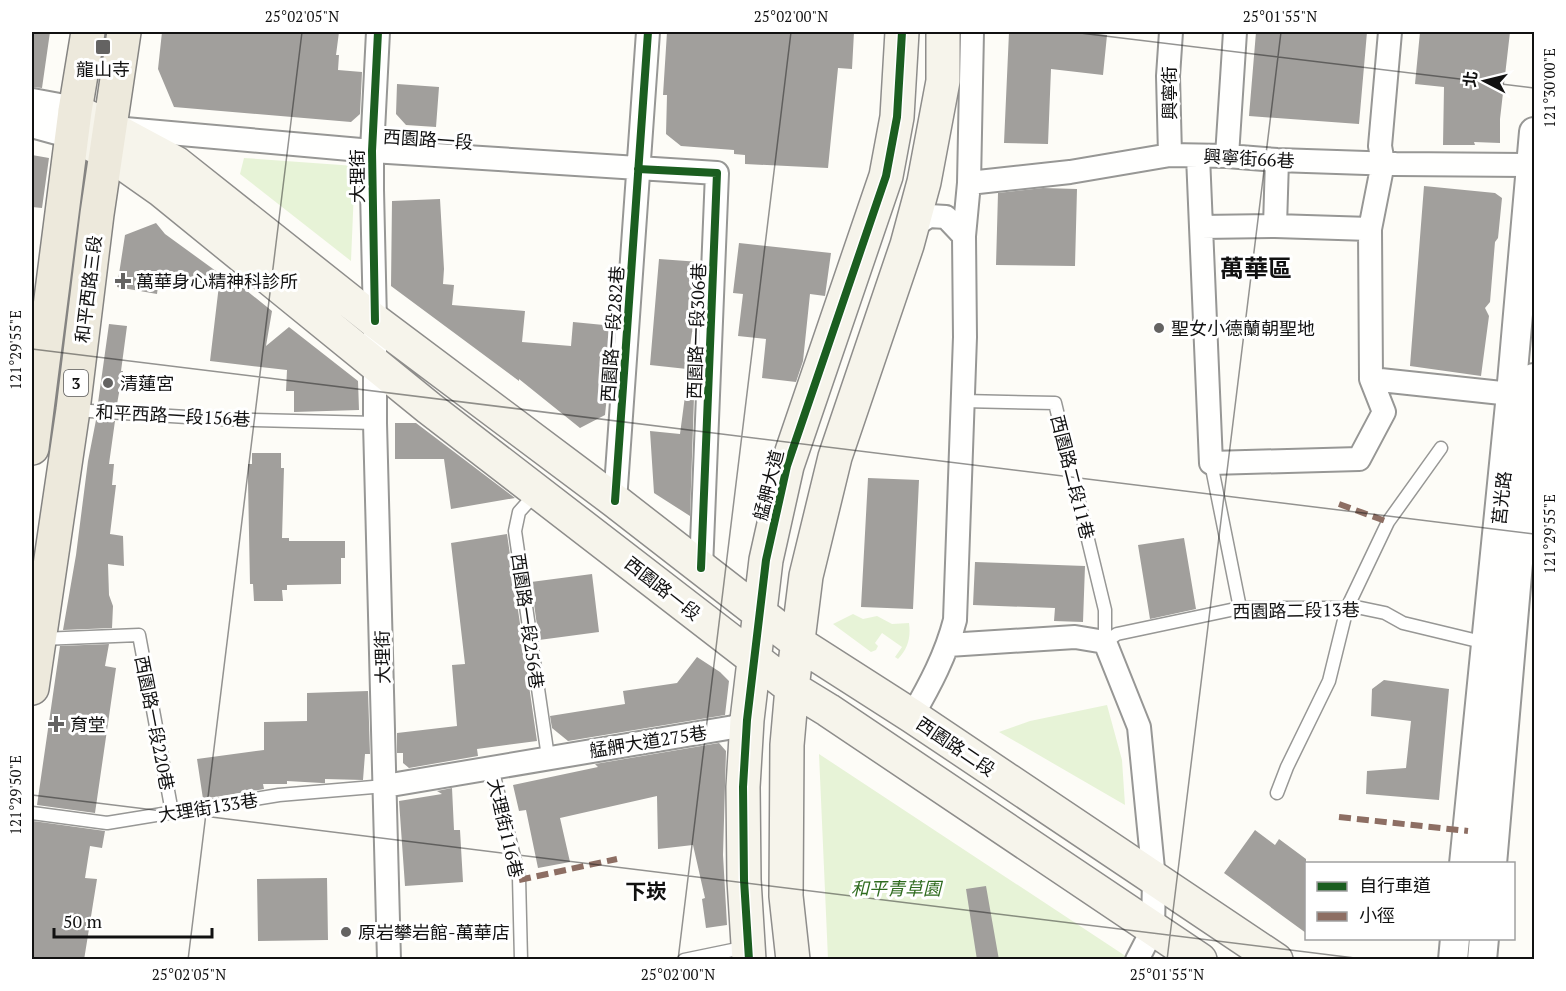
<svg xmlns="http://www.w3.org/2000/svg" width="1566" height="991" viewBox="0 0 1566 991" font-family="'PT Serif','Noto Sans TC',serif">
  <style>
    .green { fill: #e7f3d7 }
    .building { fill: #a19f9c }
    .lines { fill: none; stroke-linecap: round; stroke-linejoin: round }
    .service-casing { stroke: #979795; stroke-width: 15 }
    .minor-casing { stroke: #979795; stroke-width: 26 }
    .tertiary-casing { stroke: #979795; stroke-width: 32 }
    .secondary-casing { stroke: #8e8d8b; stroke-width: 36 }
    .primary-casing { stroke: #858482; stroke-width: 36 }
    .service { stroke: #fffffe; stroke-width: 12 }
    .minor { stroke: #fffffe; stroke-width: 22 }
    .tertiary { stroke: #fffffe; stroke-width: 28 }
    .secondary { stroke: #f6f4eb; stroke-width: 33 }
    .primary { stroke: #ede9dc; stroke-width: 33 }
    .quiet { stroke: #8d6e63; stroke-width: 6; stroke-dasharray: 12 6; stroke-linecap: butt }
    .cycleway-casing { stroke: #fff; stroke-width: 11 }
    .cycleway { stroke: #1b5e20; stroke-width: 8 }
    .ticks { fill: none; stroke: #111; stroke-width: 1.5; stroke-opacity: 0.45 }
    .poi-dot { fill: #646362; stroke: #fff; stroke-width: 2 }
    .labels { text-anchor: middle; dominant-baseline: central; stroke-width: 6; stroke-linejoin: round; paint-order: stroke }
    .shield { fill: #fff; stroke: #585858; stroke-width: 1.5 }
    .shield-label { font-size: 16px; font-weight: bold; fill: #111 }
    .poi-label { font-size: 18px; fill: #111; stroke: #fff; text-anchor: start }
    .street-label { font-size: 18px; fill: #111; stroke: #fff }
    .park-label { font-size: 18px; font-style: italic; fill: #2f6b1f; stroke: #fff }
    .quarter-label { font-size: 21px; font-weight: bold; fill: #111; stroke: #fff }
    .district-label { font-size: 24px; font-weight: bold; fill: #111; stroke: #fff }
    .neatline { fill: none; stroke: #111; stroke-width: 2 }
    .ticks-label { font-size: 15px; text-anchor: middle; fill: #111 }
  </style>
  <rect width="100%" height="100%" fill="#fdfcf7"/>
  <!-- green -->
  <path class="green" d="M244,158L355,166L351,261L240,174Z
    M853,614L863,619L877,616L892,624L909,623C911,637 908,649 898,659L895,657L902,647L882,633L875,643L878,646L876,650L871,652L833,624Z
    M1107,705L1122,760L1125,805L999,732L1030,721Z
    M819,754L1127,957L1112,960L828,959Z"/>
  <!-- building -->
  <path class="building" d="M32,32H50L42,88L32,87Z
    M162,32H339L336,55H339L338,70L362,72L360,114L351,122L174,107L158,69Z
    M667,32H854L852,69L838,68L828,168L745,164V155L734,154V150L681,146L666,134L667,95H663Z
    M1009,32H1081L1107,35L1103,75L1051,69L1048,144L1004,143Z
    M1256,32H1367L1359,124L1249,116Z
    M1420,32H1510L1500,119V143L1474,142L1475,145H1443L1444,87L1415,84Z
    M397,84L439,87L436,127L406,125L396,114Z
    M32,155L49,158L42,208L32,207Z
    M1424,186L1495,193L1502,198L1498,238L1495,242L1490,302L1485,308L1489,316L1481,376L1410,366Z
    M1043,188L1077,189L1075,266L996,265L998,193Z
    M440,199L444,269L443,284L454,285L452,305L525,311L522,342L571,346L573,322L614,326L605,415L580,428L519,379V381L391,286L392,201Z
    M156,223L165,234L220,274L221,270L272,311L266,346L289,327L358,381L359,410L294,412V391H286L287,370L210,361L219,285L165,278L164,287L158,286L157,294L117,287L125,235Z
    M739,243L831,253L825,296L810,294L803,361L796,382L762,378L766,339L738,336L743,294L733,293Z
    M659,259L700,262L696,332H692L687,369L650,365Z
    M109,324L127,326L121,371H123L117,404L98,403Z
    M685,396L694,397L690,516L654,493L650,431L680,434Z
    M96,420L115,421L109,464H114L112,485H116L110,534L123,536L124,566L108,564L109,595L113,606L112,628L63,630L76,555L88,461Z
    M395,423H416L515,498L451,509L444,459H395Z
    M252,453H281V468H284L282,538H289V541H345V558H341V584L287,585V590H282L283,601H254L253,584H250L248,481V464H252Z
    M868,478L919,480L913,609L861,607Z
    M507,534L537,741L477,749L478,756L409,768L403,763V753H397V733L457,726L452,665L465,664L451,543Z
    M1184,538L1196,609L1150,619L1138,545Z
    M975,562L1085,566L1083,622L1054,621L1055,608L973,605Z
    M592,574L599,632L539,640L531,582Z
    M109,644L105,666L116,668L95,813L37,805L60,646Z
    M697,657L720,672L729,681L725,715L568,741L552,728L550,716L625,704L623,691L677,683Z
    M1384,680L1449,689L1439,800L1366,794L1367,771L1406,768L1411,721L1371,716L1372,689Z
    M368,691L370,754H365L363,780L325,779V783H322L287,781V784H263L264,789L203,799L197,759L264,750V722L307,721V693Z
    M719,743L726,751L723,855L727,925L706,928L702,899L705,898L693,845L658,849L657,796L560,818L570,862L538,868L526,810L519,811L513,785L598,767L595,764Z
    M452,788L454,830H460L463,882L405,886L399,801L442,794L437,791Z
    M33,821L105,831L102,848L90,846L85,878L97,879L84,960H32Z
    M1255,830L1275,845L1279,839L1306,859V933L1224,873Z
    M327,878L328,940L258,941L257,879Z
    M986,886L999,960H977L966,889Z"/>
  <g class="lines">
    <defs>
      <path id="service" d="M963,401L1055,403L1105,610V642
        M74,410L219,419L375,423
        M1211,463L1240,608
        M537,492L519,512L515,531L548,757
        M41,639L139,635L172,812
        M1105,642L1117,634L1240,608H1361L1385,613L1403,623L1486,643
        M492,768L519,877L521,960
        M1277,793L1287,767L1329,681L1347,608L1388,522L1441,448
        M32,813L107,823L279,795L385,786
        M684,960L747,947"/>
      <path id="minor" d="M378,32L372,151V190L375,321V423L389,960
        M1390,32L1380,146L1383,163L1370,229L1371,379L1511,394
        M125,129L372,151L717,173L701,568
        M1170,155L1168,76L1171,32
        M1198,156L1211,463L1359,459L1384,412L1371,379
        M1227,156L1235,32
        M969,183L1070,172L1170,155L1227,156L1277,160L1396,164L1532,165
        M1275,226L1277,160
        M912,227L929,216L946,217L964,236
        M1201,227L1275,226L1370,229
        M615,501L648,32
        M948,645L1075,637L1105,642L1139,727L1154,879L1153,929L1137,960
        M912,716C930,685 946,655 955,620L965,337L964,236L969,183L972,32
        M385,786L734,727L747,720"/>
      <path id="tertiary" d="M32,103L75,111
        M32,123L72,134
        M1464,864L1511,394L1534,132
        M1492,864L1534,378
        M1453,960L1455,938
        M1482,960L1484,938"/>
      <path id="secondary" d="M75,111L109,127L176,163L375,321L615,501L798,643L912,716L1276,960
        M83,140L107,152L161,190L429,408L792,688L828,710L1200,960
        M749,960L744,880L743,787L747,720L766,560L787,466L886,176L897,117L902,32
        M793,960L786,896L787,745L792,688L806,576L835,457L907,245L924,182L943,81V32"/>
      <path id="primary" d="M32,448L75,111L88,32
        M32,688L73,410L97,214L124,32"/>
    </defs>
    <!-- service casing -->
    <use href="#service" class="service-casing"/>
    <!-- minor casing -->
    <use href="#minor" class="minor-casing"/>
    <!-- tertiary casing -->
    <use href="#tertiary" class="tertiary-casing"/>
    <!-- secondary casing -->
    <use href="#secondary" class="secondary-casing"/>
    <!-- primary casing -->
    <use href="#primary" class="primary-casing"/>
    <!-- service -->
    <use href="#service" class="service"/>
    <!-- minor -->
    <use href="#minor" class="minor"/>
    <!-- tertiary -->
    <use href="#tertiary" class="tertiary"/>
    <!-- secondary -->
    <use href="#secondary" class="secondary"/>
    <!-- primary -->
    <use href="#primary" class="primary"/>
    <!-- quiet -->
    <path class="quiet" d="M1339,504L1388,522
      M1339,817L1468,831
      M519,880L617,859"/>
    <defs>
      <path id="cycleway" d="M638,169L717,173L701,568
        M375,321L372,151L378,32
        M615,501L648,32
        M749,960L744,880L743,787L747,720L766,560L787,466L886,176L897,117L902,32"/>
    </defs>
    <!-- cycleway casing -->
    <use href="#cycleway" class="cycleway-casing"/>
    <!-- cycleway -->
    <use href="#cycleway" class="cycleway"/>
  </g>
  <!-- ticks -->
  <path class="ticks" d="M1072,32L1534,88M32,349L1534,534M32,795L1371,960M188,960L302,32M678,960L791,32M1167,960L1281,32"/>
  <!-- markers -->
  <g class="poi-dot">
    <rect x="95" y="39" width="16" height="16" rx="3"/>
    <path d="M120 272h6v6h6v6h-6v6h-6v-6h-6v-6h6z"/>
    <circle cx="1159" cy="328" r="6"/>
    <circle cx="108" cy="383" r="6"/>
    <path d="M53 715h6v6h6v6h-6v6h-6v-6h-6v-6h6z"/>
    <circle cx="346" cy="932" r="6"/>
  </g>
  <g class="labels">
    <!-- shield labels -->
    <rect class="shield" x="64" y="370" width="24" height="26" rx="4.5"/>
    <g class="shield-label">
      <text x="76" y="383">3</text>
    </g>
    <!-- poi labels -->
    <g class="poi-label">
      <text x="103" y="69" text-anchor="middle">龍山寺</text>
      <text x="136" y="281">萬華身心精神科診所</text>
      <text x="1171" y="328">聖女小德蘭朝聖地</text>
      <text x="120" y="383">清蓮宮</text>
      <text x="70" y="724">育堂</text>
      <text x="358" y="932">原岩攀岩館-萬華店</text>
    </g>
    <!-- street labels -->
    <g class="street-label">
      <text transform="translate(1169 93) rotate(-90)">興寧街</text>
      <text transform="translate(428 139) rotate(4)">西園路一段</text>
      <text transform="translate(1249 158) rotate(3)">興寧街66巷</text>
      <text transform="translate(357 176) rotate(-90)">大理街</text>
      <text transform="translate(88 289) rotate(-83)">和平西路三段</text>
      <text transform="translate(696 331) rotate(-88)">西園路一段306巷</text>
      <text transform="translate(612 334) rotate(-86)">西園路一段282巷</text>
      <text transform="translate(173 415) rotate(3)">和平西路一段156巷</text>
      <text transform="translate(1073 477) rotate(76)">西園路二段11巷</text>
      <text transform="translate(768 485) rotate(-76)">艋舺大道</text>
      <text transform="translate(1501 498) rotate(-84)">莒光路</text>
      <text transform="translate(663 588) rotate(38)">西園路一段</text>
      <text transform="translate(1296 610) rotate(-1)">西園路二段13巷</text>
      <text transform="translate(528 621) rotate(82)">西園路一段256巷</text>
      <text transform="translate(382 657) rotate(-91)">大理街</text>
      <text transform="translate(155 723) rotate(79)">西園路一段220巷</text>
      <text transform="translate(648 741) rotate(-9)">艋舺大道275巷</text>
      <text transform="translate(956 746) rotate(34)">西園路二段</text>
      <text transform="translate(208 807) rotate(-9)">大理街133巷</text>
      <text transform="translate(506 828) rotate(77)">大理街116巷</text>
    </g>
    <!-- park labels -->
    <g class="park-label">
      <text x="896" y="888">和平青草園</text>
    </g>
    <!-- quarter labels -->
    <g class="quarter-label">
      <text x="646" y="891">下崁</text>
    </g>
    <!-- district labels -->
    <g class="district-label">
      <text x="1256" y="268">萬華區</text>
    </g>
  </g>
  <!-- border -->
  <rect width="1566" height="991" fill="none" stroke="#ffffff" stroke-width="66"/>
  <!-- legend -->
  <rect x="1305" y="862" width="210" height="78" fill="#ffffff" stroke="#a0a0a0" stroke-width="1.5"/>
  <rect x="1317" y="882" width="30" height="9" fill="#1b5e20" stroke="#a0a0a0" stroke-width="1.5"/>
  <text x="1359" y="892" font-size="18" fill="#111111">自行車道</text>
  <rect x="1317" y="912" width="30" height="9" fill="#8d6e63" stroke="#a0a0a0" stroke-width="1.5"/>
  <text x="1359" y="922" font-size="18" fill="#111111">小徑</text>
  <!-- north arrow -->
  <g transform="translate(1485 81) rotate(277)" stroke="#ffffff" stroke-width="4.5" paint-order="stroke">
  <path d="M0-4.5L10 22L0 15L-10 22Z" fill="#111111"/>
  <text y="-9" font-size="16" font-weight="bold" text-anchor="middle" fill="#111111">北</text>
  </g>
  <!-- scale -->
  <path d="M54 928v9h158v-9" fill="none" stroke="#111111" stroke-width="3"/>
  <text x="63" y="928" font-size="18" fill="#111111" stroke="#ffffff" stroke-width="4.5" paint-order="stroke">50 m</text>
  <rect x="33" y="33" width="1500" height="925" class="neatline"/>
  <g class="ticks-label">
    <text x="302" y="22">25°02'05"N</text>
    <text x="791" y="22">25°02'00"N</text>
    <text x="1280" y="22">25°01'55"N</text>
    <text transform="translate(1550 88) rotate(-90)" y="5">121°30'00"E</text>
    <text transform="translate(16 350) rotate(-90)" y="5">121°29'55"E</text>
    <text transform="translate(1550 534) rotate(-90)" y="5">121°29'55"E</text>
    <text transform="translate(16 795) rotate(-90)" y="5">121°29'50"E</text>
    <text x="189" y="980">25°02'05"N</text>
    <text x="678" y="980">25°02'00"N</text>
    <text x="1167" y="980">25°01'55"N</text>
  </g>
</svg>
